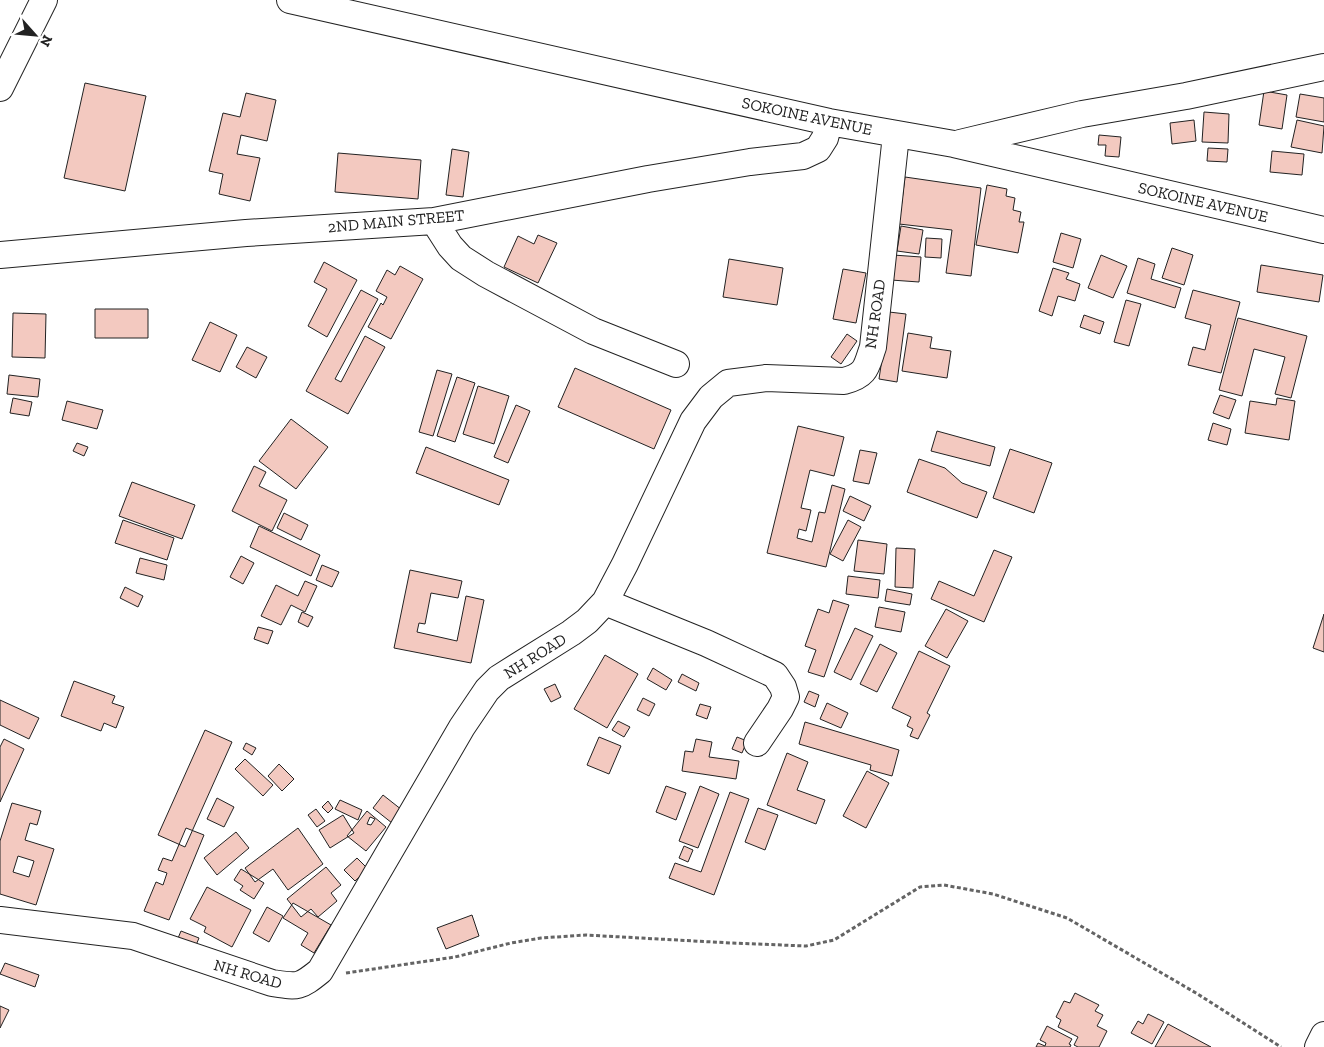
<svg xmlns="http://www.w3.org/2000/svg" width="1324" height="1047" viewBox="0 0 1324 1047" font-family="'Zilla Slab',serif">
  <style>
    .building { fill: #f3c9c0; stroke: #222; fill-rule: evenodd }
    .lines { fill: none; stroke-linecap: round; stroke-linejoin: round }
    .minor-casing { stroke: #222; stroke-width: 28 }
    .path { stroke: #646464; stroke-width: 3; stroke-dasharray: 4 2.5; stroke-linecap: butt }
    .minor { stroke: #fff; stroke-width: 26 }
    .labels { text-anchor: middle; dominant-baseline: central; stroke-width: 4; stroke-linejoin: round; paint-order: stroke }
    .street-label { font-size: 16px; fill: #222; stroke: #fff }
  </style>
  <rect width="100%" height="100%" fill="#fff"/>
  <!-- building -->
  <path class="building" d="M85,83L146,96L125,191L64,178Z
    M1264,91L1287,95L1282,129L1259,125Z
    M246,93L276,100L267,141L241,135L237,154L260,158L250,201L219,194L223,174L209,171L223,113L240,117Z
    M1300,94L1324,98V122L1296,117Z
    M1204,112L1229,114L1228,143L1202,142Z
    M1194,120L1196,141L1172,144L1170,123Z
    M1297,120L1324,126L1322,153L1291,147Z
    M1099,135L1121,137L1119,157L1105,156L1106,145H1098Z
    M1208,148L1228,149L1227,162L1207,161Z
    M452,149L469,152L463,197L446,195Z
    M1272,151L1304,154L1302,175L1270,172Z
    M338,153L421,160L418,199L335,192Z
    M905,177L981,188L971,276L946,273L952,230L899,224Z
    M987,185L1007,189L1006,196L1015,198L1013,210L1021,212L1019,222H1024L1018,253L976,245Z
    M901,226L923,230L919,254L897,251Z
    M1061,233L1081,239L1073,268L1053,262Z
    M538,235L557,243L538,283L504,267L518,236L534,244Z
    M926,238L942,239L941,258L925,257Z
    M1172,248L1193,255L1184,285L1162,278Z
    M893,255L921,257L919,282L891,280Z
    M1101,255L1127,266L1113,298L1088,288Z
    M1138,258L1155,264L1151,279L1181,288L1175,308L1127,293Z
    M729,259L783,268L777,305L723,297Z
    M324,262L357,280L327,337L308,326L327,289L314,282Z
    M1261,265L1323,275L1319,302L1257,292Z
    M400,266L423,279L391,339L368,327L381,303L383,305L387,297L376,291L387,270L395,275Z
    M1053,268L1069,273L1066,279L1080,284L1075,301L1058,296L1052,316L1039,311Z
    M843,269L866,273L856,323L833,319Z
    M361,290L378,299L335,379L341,382L365,336L385,347L348,414L306,391Z
    M1193,290L1240,302L1221,373L1188,365L1193,347L1205,350L1211,325L1185,318Z
    M1126,300L1141,304L1129,346L1114,342Z
    M95,309H148V338H95Z
    M889,312L906,314L897,382L879,379Z
    M13,313L46,314L45,358L12,357Z
    M1084,315L1104,322L1100,334L1080,327Z
    M1238,318L1307,336L1291,398L1275,394L1285,357L1254,349L1242,396L1219,390Z
    M210,322L237,335L220,372L192,360Z
    M908,333L932,337L930,348L951,351L947,378L902,371Z
    M847,334L857,341L841,364L831,357Z
    M247,347L267,357L256,378L236,367Z
    M575,368L671,410L654,449L558,407Z
    M437,370L452,374L433,436L419,432Z
    M9,375L40,379L38,397L7,394Z
    M457,377L475,383L455,442L437,436Z
    M478,386L509,396L494,444L463,434Z
    M1220,395L1236,400L1229,419L1213,413Z
    M13,398L32,402L29,416L10,413Z
    M1277,398L1295,401L1289,440L1245,433L1250,401L1276,405Z
    M67,401L103,410L97,429L62,420Z
    M516,405L530,411L508,463L494,457Z
    M291,419L328,447L296,489L259,461Z
    M1213,423L1231,429L1227,445L1208,440Z
    M798,426L844,437L834,476L810,470L801,508L811,510L806,531L799,529L797,538L812,542L819,512L825,513L832,485L845,489L826,567L767,553Z
    M937,431L995,447L990,466L931,451Z
    M77,443L88,447L84,456L73,451Z
    M426,447L509,480L499,505L416,473Z
    M1010,449L1052,463L1034,513L993,498Z
    M860,450L877,453L869,484L853,481Z
    M919,459L945,468L962,483L987,492L977,518L907,492Z
    M254,466L266,472L259,486L287,500L272,531L232,511Z
    M132,482L195,505L182,539L119,516Z
    M850,496L871,506L864,521L843,511Z
    M284,513L308,525L301,540L277,528Z
    M123,520L174,538L167,560L115,543Z
    M848,520L861,527L843,561L830,554Z
    M259,526L320,555L311,576L250,547Z
    M858,540L887,544L884,574L854,571Z
    M896,548L915,549L913,588L895,587Z
    M994,550L1012,557L984,622L931,599L939,581L974,596Z
    M241,556L254,563L243,584L230,577Z
    M140,558L167,565L164,580L136,573Z
    M322,565L339,572L332,587L316,580Z
    M410,570L462,581L458,598L431,593L425,624L419,623L417,632L457,641L466,596L484,600L471,663L394,648Z
    M848,576L880,580L878,598L846,594Z
    M305,581L317,586L305,612L291,605L281,625L261,616L276,585L298,596Z
    M125,587L143,596L138,607L120,598Z
    M887,589L912,594L910,605L885,601Z
    M833,600L849,605L824,677L808,672L816,650L805,646L818,609L829,613Z
    M879,607L905,612L901,632L875,627Z
    M946,609L968,621L947,658L925,646Z
    M302,612L313,617L308,627L298,622Z
    M1324,614V652L1313,648Z
    M258,627L273,631L268,644L254,639Z
    M855,628L873,636L851,680L834,672Z
    M880,644L897,653L877,692L860,684Z
    M919,651L950,666L927,713L930,715L918,739L910,736L913,729L907,726L911,717L892,708Z
    M605,655L638,674L607,728L574,709Z
    M653,668L672,680L666,690L647,679Z
    M682,674L699,683L696,691L678,682Z
    M74,681L115,696L112,703L124,707L116,728L104,723L101,731L61,716Z
    M555,684L561,697L551,702L544,689Z
    M809,691L819,695L815,707L804,702Z
    M643,698L655,704L649,716L637,710Z
    M0,700L39,718L29,739L0,725Z
    M827,703L848,713L841,728L820,719Z
    M700,704L711,707L707,719L696,715Z
    M618,721L630,727L624,737L612,730Z
    M805,722L899,750L892,776L870,770L871,765L799,744Z
    M205,730L232,742L185,847L158,835Z
    M599,737L621,746L609,774L587,765Z
    M737,737L747,741L742,753L732,749Z
    M4,739L24,749L0,802V747Z
    M696,739L712,742L709,757L739,761L736,779L682,771L685,751L693,752Z
    M246,743L256,748L252,755L243,749Z
    M787,753L808,762L797,790L825,800L816,824L767,805Z
    M245,759L273,785L263,796L235,769Z
    M279,764L294,779L282,791L268,776Z
    M867,771L889,783L866,828L843,816Z
    M666,786L686,793L676,820L656,812Z
    M700,786L719,794L698,848L679,841Z
    M730,792L749,799L714,895L669,878L675,863L701,872Z
    M383,795L402,810L392,823L373,808Z
    M217,798L234,807L224,827L207,819Z
    M340,800L362,810L358,820L335,809Z
    M328,801L333,808L328,813L322,807Z
    M12,803L41,811L37,825L30,823L25,840L54,849L36,905L0,894V841ZM18,856L34,861L29,877L13,872Z
    M758,808L778,815L765,850L745,842Z
    M316,809L325,821L317,827L308,815Z
    M367,811L386,827L366,851L347,836Z
    M343,815L354,833L330,848L319,830Z
    M370,817L375,819L371,825L367,824Z
    M186,828L204,835L169,920L144,911L156,882L163,885L167,873L158,870L163,858L172,861Z
    M298,828L323,864L288,890L273,869L255,882L245,868Z
    M236,832L249,848L217,875L204,858Z
    M684,846L693,850L688,862L679,858Z
    M357,858L368,869L355,881L344,870Z
    M326,867L341,885L331,893L337,901L318,917L311,909L301,917L287,899Z
    M241,869L264,883L254,899L240,890L243,886L234,880Z
    M207,887L251,910L232,947L204,932L206,927L190,919Z
    M293,903L331,925L314,953L301,945L308,933L283,918Z
    M267,907L283,916L269,942L253,933Z
    M472,915L479,936L446,949L437,928Z
    M181,931L199,938L194,950L176,943Z
    M5,963L39,975L35,987L0,974Z
    M1075,993L1099,1005L1095,1011L1103,1015L1097,1026L1107,1031L1099,1047H1078L1074,1045L1078,1037L1058,1027L1061,1020L1056,1017L1064,1001L1070,1003Z
    M0,1006L9,1010L0,1028Z
    M1148,1014L1164,1022L1152,1044L1131,1033L1138,1021L1143,1024Z
    M1168,1024L1211,1047H1155Z
    M1047,1026L1072,1039L1069,1044L1071,1045L1070,1047H1036L1038,1043L1045,1046L1046,1043L1040,1040Z"/>
  <g class="lines">
    <defs>
      <path id="minor" d="M290,0L829,122L954,144L1324,230
        M0,88L44,0
        M960,143L1082,114L1186,96L1324,67
        M434,221L450,246L461,258L486,274L593,331L676,364
        M0,255L246,233L434,221L648,179L750,162L803,156L818,149L825,138L829,122
        M605,602L706,643L775,675L783,687L786,697L780,709L757,743
        M0,920L133,936L272,983C298,987 299,988 320,971L462,727L487,690L499,678L571,633L587,621L605,602L625,564L693,421L711,397L728,383L766,378L844,381C867,375 866,367 873,347L896,135
        M1318,1047L1324,1035"/>
    </defs>
    <!-- minor casing -->
    <use href="#minor" class="minor-casing"/>
    <!-- path -->
    <path class="path" d="M346,973L455,957L511,943L541,938L586,935L731,943L806,946L834,940L920,887L944,885L993,894L1067,918L1196,993L1281,1047"/>
    <!-- minor -->
    <use href="#minor" class="minor"/>
  </g>
  <g class="labels">
    <!-- street labels -->
    <g class="street-label">
      <text transform="translate(807 116) rotate(12)">SOKOINE AVENUE</text>
      <text transform="translate(1203 202) rotate(13)">SOKOINE AVENUE</text>
      <text transform="translate(396 221) rotate(-5)">2ND MAIN STREET</text>
      <text transform="translate(875 314) rotate(-82)">NH ROAD</text>
      <text transform="translate(535 656) rotate(-32)">NH ROAD</text>
      <text transform="translate(248 974) rotate(16)">NH ROAD</text>
    </g>
  </g>
  <!-- north arrow -->
  <g transform="translate(35 35) rotate(117)" stroke="#ffffff" stroke-width="4" paint-order="stroke">
  <path d="M0-4L9 19L0 12L-9 19Z" fill="#222222"/>
  <text y="-8" font-size="14" font-weight="bold" text-anchor="middle" fill="#222222">N</text>
  </g>
</svg>
